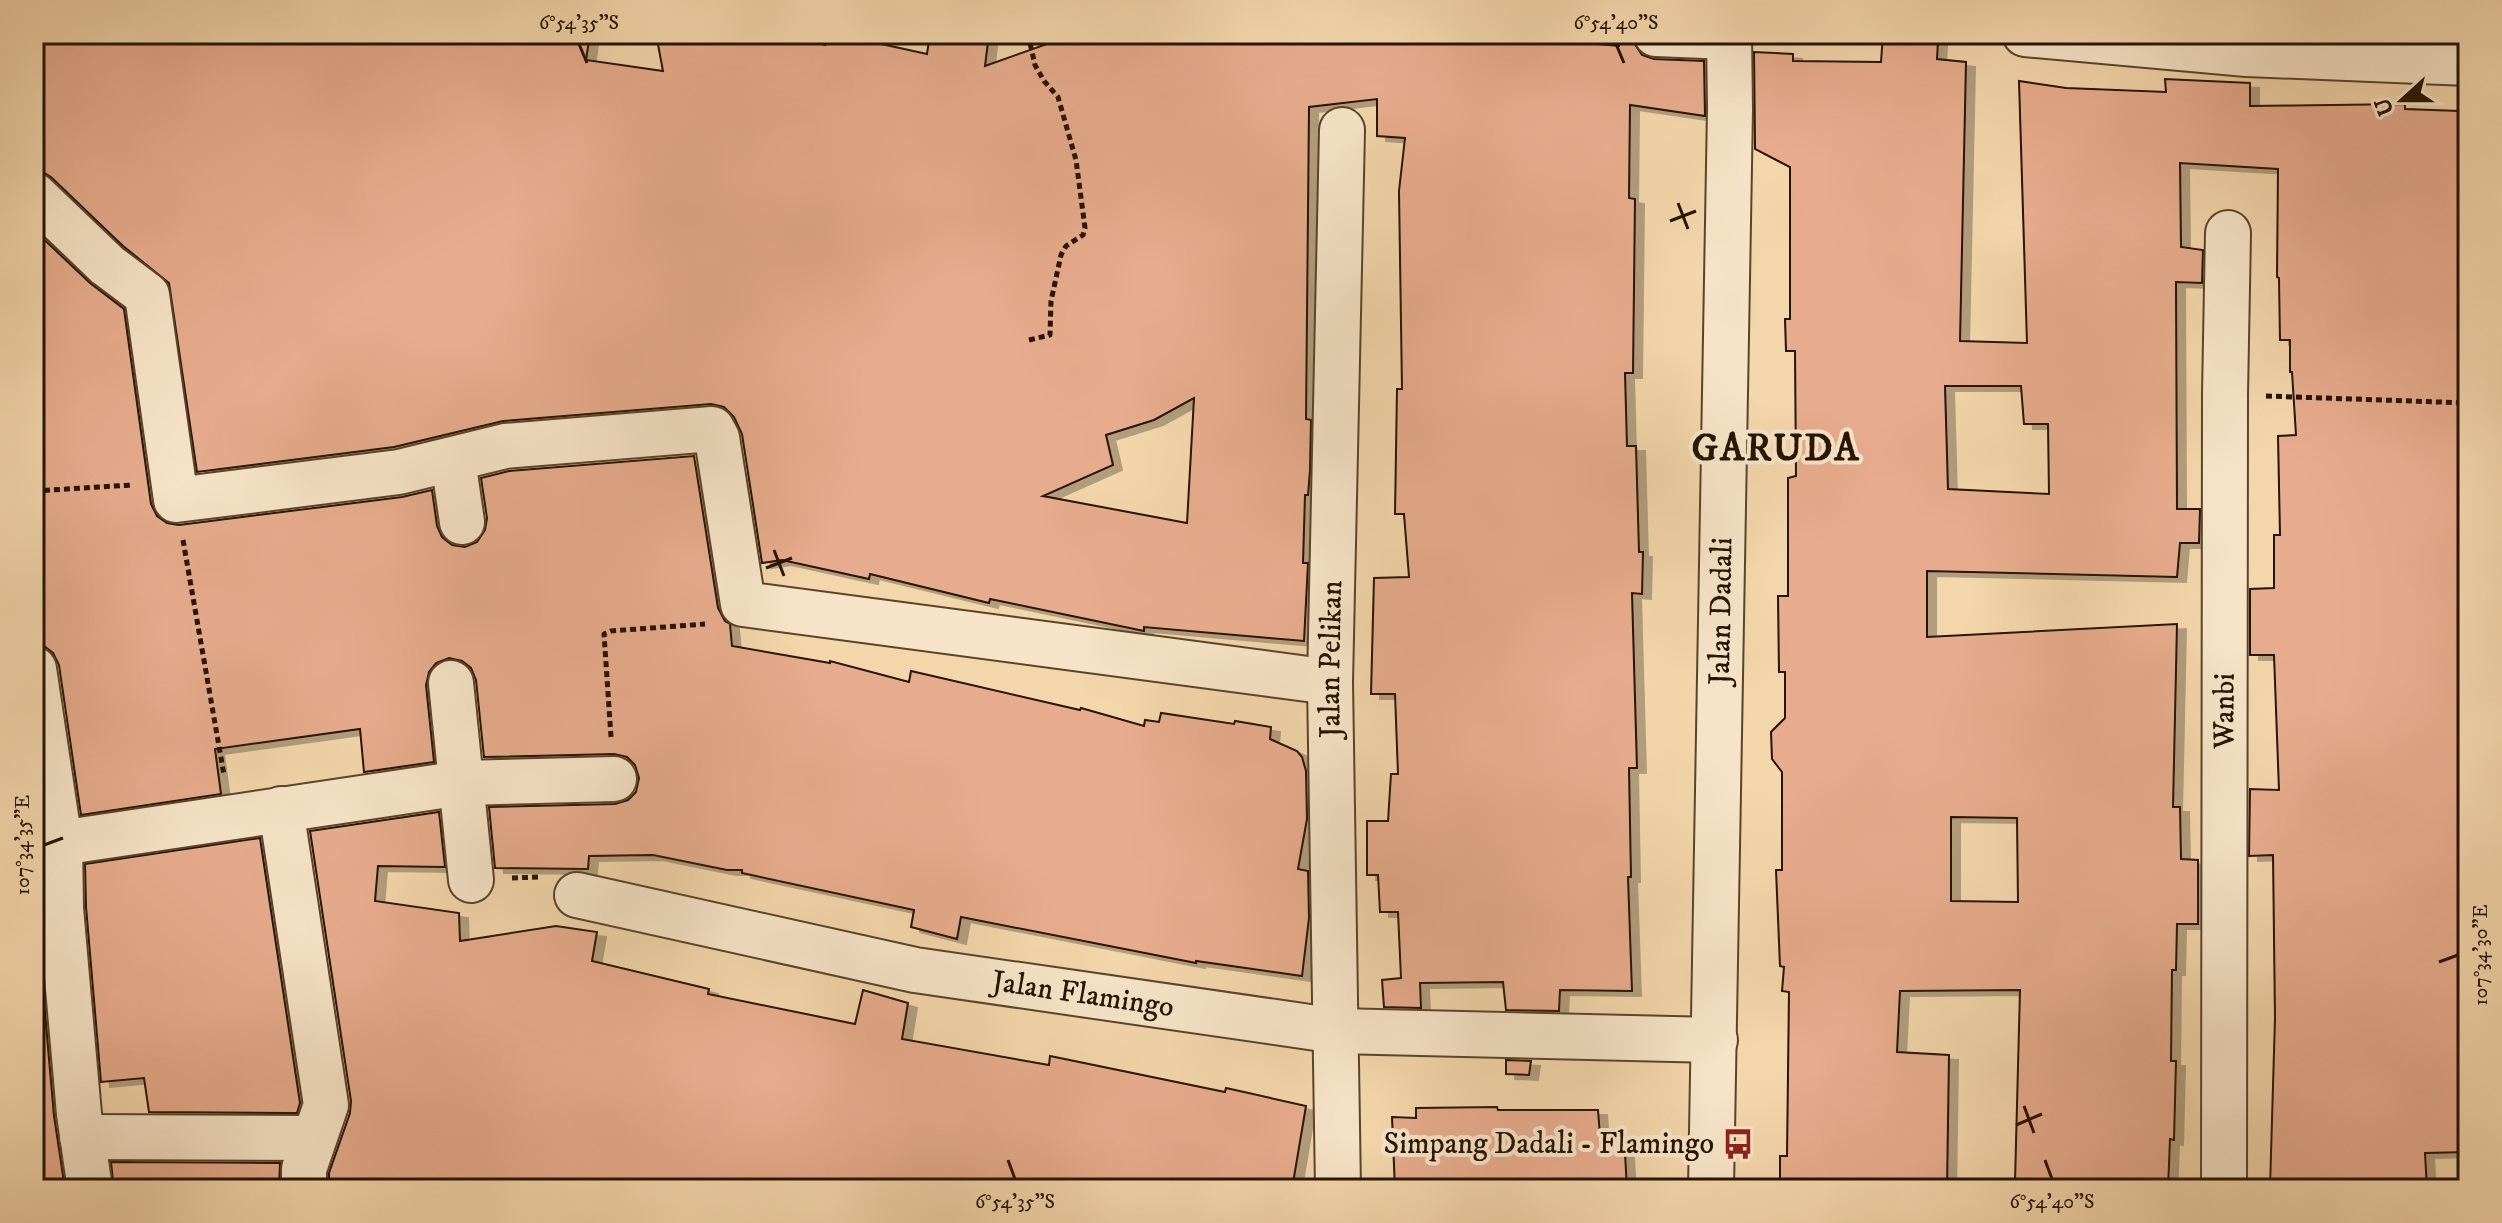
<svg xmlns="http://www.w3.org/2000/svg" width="2502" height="1223" viewBox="0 0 2502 1223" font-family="'IM FELL DW Pica',serif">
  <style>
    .building { fill: #e7ac8d; stroke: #251301; stroke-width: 2; fill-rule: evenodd; filter: url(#shadow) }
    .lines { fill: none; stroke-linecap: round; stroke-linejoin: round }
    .minor-casing { stroke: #58442b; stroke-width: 48 }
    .path { stroke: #251301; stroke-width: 5; stroke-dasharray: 6 4; stroke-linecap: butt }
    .minor { stroke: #f7e4c8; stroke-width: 44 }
    .ticks { fill: none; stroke: #251301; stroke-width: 3 }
    .labels { text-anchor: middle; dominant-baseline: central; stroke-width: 8; stroke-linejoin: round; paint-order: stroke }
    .street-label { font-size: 30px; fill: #251301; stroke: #f7e4c8 }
    .poi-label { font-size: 30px; fill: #251301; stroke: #f7e4c8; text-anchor: end }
    .district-label { font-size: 38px; font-weight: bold; letter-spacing: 2px; fill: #251301; stroke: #f7e4c8 }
    .neatline { fill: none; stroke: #251301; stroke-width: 3 }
    .ticks-label { font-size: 20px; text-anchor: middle; fill: #251301 }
  </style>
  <defs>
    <filter id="shadow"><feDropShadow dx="9" dy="5" stdDeviation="0" flood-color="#0004"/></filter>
  </defs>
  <rect width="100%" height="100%" fill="#f3d6aa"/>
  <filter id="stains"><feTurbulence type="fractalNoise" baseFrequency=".0025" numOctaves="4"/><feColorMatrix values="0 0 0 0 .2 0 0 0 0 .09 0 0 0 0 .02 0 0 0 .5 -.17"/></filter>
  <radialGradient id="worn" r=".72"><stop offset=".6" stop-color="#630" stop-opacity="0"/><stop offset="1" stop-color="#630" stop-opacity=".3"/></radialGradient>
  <!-- building -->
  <path class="building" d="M34,34H590L586,60L663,71L656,34H786L825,45L827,34H836L927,54L930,34H989L985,66L1075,34H1488L1619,46L1621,38L1632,40L1642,55L1654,59L1704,61L1705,116L1630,105L1629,198L1635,199L1633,373H1625L1627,446H1636L1639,552H1643L1642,594L1632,593L1637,768H1629L1631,877H1628L1632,991L1560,990L1559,1011L1506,1010L1503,982L1420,983L1421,1008L1384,1007L1382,980L1401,978L1398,912H1380L1378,875H1367V821H1388L1391,774H1398L1395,694H1371L1374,578L1409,577L1404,514H1395L1397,389H1402L1399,191L1405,138L1377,136V99L1309,107L1306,419L1311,420L1310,470L1308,495H1305L1303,563H1308L1304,641L1144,627V631L990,599L989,603L870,574L869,579L782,560L762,563L742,434L734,417L724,407L711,404L503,421L394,447L197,472L169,283L123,246L51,177L41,171H34ZM1194,398L1187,523L1043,496L1113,465L1106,435L1154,420Z
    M1883,34L1938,41L1937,59L1966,62L1960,341L2027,343L2019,81L2066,88L2166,92L2165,79L2250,83V106L2405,104V109L2459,111V117H2468V1152L2425,1153L2427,1189L2270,1188L2275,1018L2273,855L2249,856L2250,789L2279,790L2274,655H2250V589L2274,588V535H2280L2278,436L2296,435L2292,372H2290V340H2280L2279,278L2277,277L2278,169L2180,163L2181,247L2203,250L2202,283L2176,282L2177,509H2200L2199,543H2180L2177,577L1927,571V637L2177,624L2173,807H2180L2181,859L2198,860V924H2177L2176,970H2172L2171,1061H2176L2174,1140L2170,1139L2168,1189H2045V1184L2015,1182L2020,990L1900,991L1897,1052L1949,1055L1947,1189H1780V1156H1787L1789,992L1782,991L1784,967L1780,966L1776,870H1782V772L1772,759L1771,732L1785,718V672H1779L1778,596H1788V478L1796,476L1795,351H1786L1785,319H1790V167L1755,149L1754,52L1793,54V61L1881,62ZM1945,386H2021L2024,424H2048L2049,494L1948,489ZM1951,817L2017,818L2018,902L1951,901Z
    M34,230L90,283L124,309L151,504L157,516L167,523L179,525L402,497L432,490L437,526L442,537L452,545L465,547L477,542L485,530L487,518L481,478L509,471L694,456L718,608L725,621L730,624L732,646L830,663V661L909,682L911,671L1080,710L1081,708L1144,726L1145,720L1159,722L1161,713L1234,724L1235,721L1271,727L1270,739L1297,751L1302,757L1306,771L1307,819L1298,869L1308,871L1309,918L1302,976L1196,961V963L961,917L957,939L911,927L914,910L742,873V870H727L653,855L589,856L588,869L495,868L489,807L615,804L628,800L636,792L639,778L635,765L627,757L614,754L484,757L476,680L471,668L462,661L449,658L436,663L429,672L426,685L434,762L364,772L360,729L215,749L221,794L81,815L59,665L53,653L44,646L34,645Z
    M439,812L445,867L378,866L375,901L459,913L460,941L556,926L597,932L592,961L709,989L708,994L855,1024L863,990L908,1003L902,1039L1049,1065L1050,1056L1225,1092L1226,1088L1306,1106L1292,1189H329V1173L350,1113L351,1101L310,831Z
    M34,838L36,910L54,1116L65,1189H34Z
    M260,838L300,1103L297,1113L149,1112L144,1078L101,1082L86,907L85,864Z
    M1506,1060L1531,1061L1529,1075L1506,1074Z
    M1497,1107L1498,1110H1598L1600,1136L1624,1135L1627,1189H1395L1392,1117L1416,1118V1108Z
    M111,1162L280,1163L279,1189H114Z"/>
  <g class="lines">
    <defs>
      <g id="minor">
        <path d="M1656,34L1729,37"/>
        <path d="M2025,34L2247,54L2468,63"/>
        <path d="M34,195L107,265L147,295L176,500L399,472L505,446L712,429L717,438L743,604L1330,682"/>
        <path d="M453,460L462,522"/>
        <path d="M34,669L60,843L61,908L79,1114L90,1189"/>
        <path d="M451,683L471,880"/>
        <path d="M281,809L326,1105L304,1169V1189"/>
        <path d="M60,843L462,783L614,779"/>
        <path id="s1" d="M577,895L915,970L1337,1031L1715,1040"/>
        <path d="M82,1137L312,1138"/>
        <path id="s2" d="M1338,1189L1330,682L1342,130"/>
        <path id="s3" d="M1711,1189L1730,109L1729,34"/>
        <path id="s4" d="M2224,1189L2225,394L2228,233"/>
      </g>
    </defs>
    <!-- minor casing -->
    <use href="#minor" class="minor-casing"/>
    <!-- path -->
    <path class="path" d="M1028,34L1035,65L1044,81L1058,97L1076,160L1085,228L1083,235L1066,246L1061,255L1051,301L1050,335L1029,340
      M2266,396L2468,403
      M34,491L132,485
      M183,540L224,775
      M611,737L604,634L611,631L705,624
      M512,878L538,877"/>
    <!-- minor -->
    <use href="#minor" class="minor"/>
  </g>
  <!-- ticks -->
  <path class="ticks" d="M579,44L587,63M1616,44L1624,63M1678,203L1688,229M1670,221L1696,211M774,550L784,576M766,568L792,558M44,845L63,838M2439,962L2458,955M2024,1106L2034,1133M2016,1125L2042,1114M1008,1160L1015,1179M2045,1160L2052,1179"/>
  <!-- icons -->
  <defs>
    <symbol id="bus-bare" viewBox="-9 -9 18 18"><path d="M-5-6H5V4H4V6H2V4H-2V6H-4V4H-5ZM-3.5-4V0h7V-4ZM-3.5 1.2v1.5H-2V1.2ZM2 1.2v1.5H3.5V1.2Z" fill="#8f2418" stroke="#f7e4c8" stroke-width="2.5" paint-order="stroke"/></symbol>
  </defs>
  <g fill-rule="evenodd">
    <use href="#bus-bare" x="1716" y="1122" width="44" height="44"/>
  </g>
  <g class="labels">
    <!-- street labels -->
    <g class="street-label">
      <text stroke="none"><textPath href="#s3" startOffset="578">Jalan Dadali</textPath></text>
      <text stroke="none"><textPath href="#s2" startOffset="530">Jalan Pelikan</textPath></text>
      <text stroke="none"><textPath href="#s4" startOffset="478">Wanbi</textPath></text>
      <text stroke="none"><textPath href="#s1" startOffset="516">Jalan Flamingo</textPath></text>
    </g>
    <!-- poi labels -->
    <g class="poi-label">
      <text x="1714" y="1144">Simpang Dadali - Flamingo</text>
    </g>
    <!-- district labels -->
    <g class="district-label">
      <text x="1776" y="449">GARUDA</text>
    </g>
  </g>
  <!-- margin -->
  <rect width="2502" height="1223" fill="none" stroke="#f3d6aa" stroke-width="88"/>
  <!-- north arrow -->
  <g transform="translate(2402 100) rotate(249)" stroke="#f7e4c8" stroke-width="6" paint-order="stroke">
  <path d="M0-6L14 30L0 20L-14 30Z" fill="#251301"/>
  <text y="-12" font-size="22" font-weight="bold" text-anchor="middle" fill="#251301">U</text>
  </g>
  <rect x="44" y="44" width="2414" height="1135" class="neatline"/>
  <g class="ticks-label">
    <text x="579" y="29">6°54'35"S</text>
    <text x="1616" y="29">6°54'40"S</text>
    <text transform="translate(22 845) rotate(-90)" y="7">107°34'35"E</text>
    <text transform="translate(2480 955) rotate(-90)" y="7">107°34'30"E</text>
    <text x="1015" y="1208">6°54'35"S</text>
    <text x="2052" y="1208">6°54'40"S</text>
  </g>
  <rect width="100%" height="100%" filter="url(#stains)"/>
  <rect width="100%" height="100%" fill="url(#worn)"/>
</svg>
